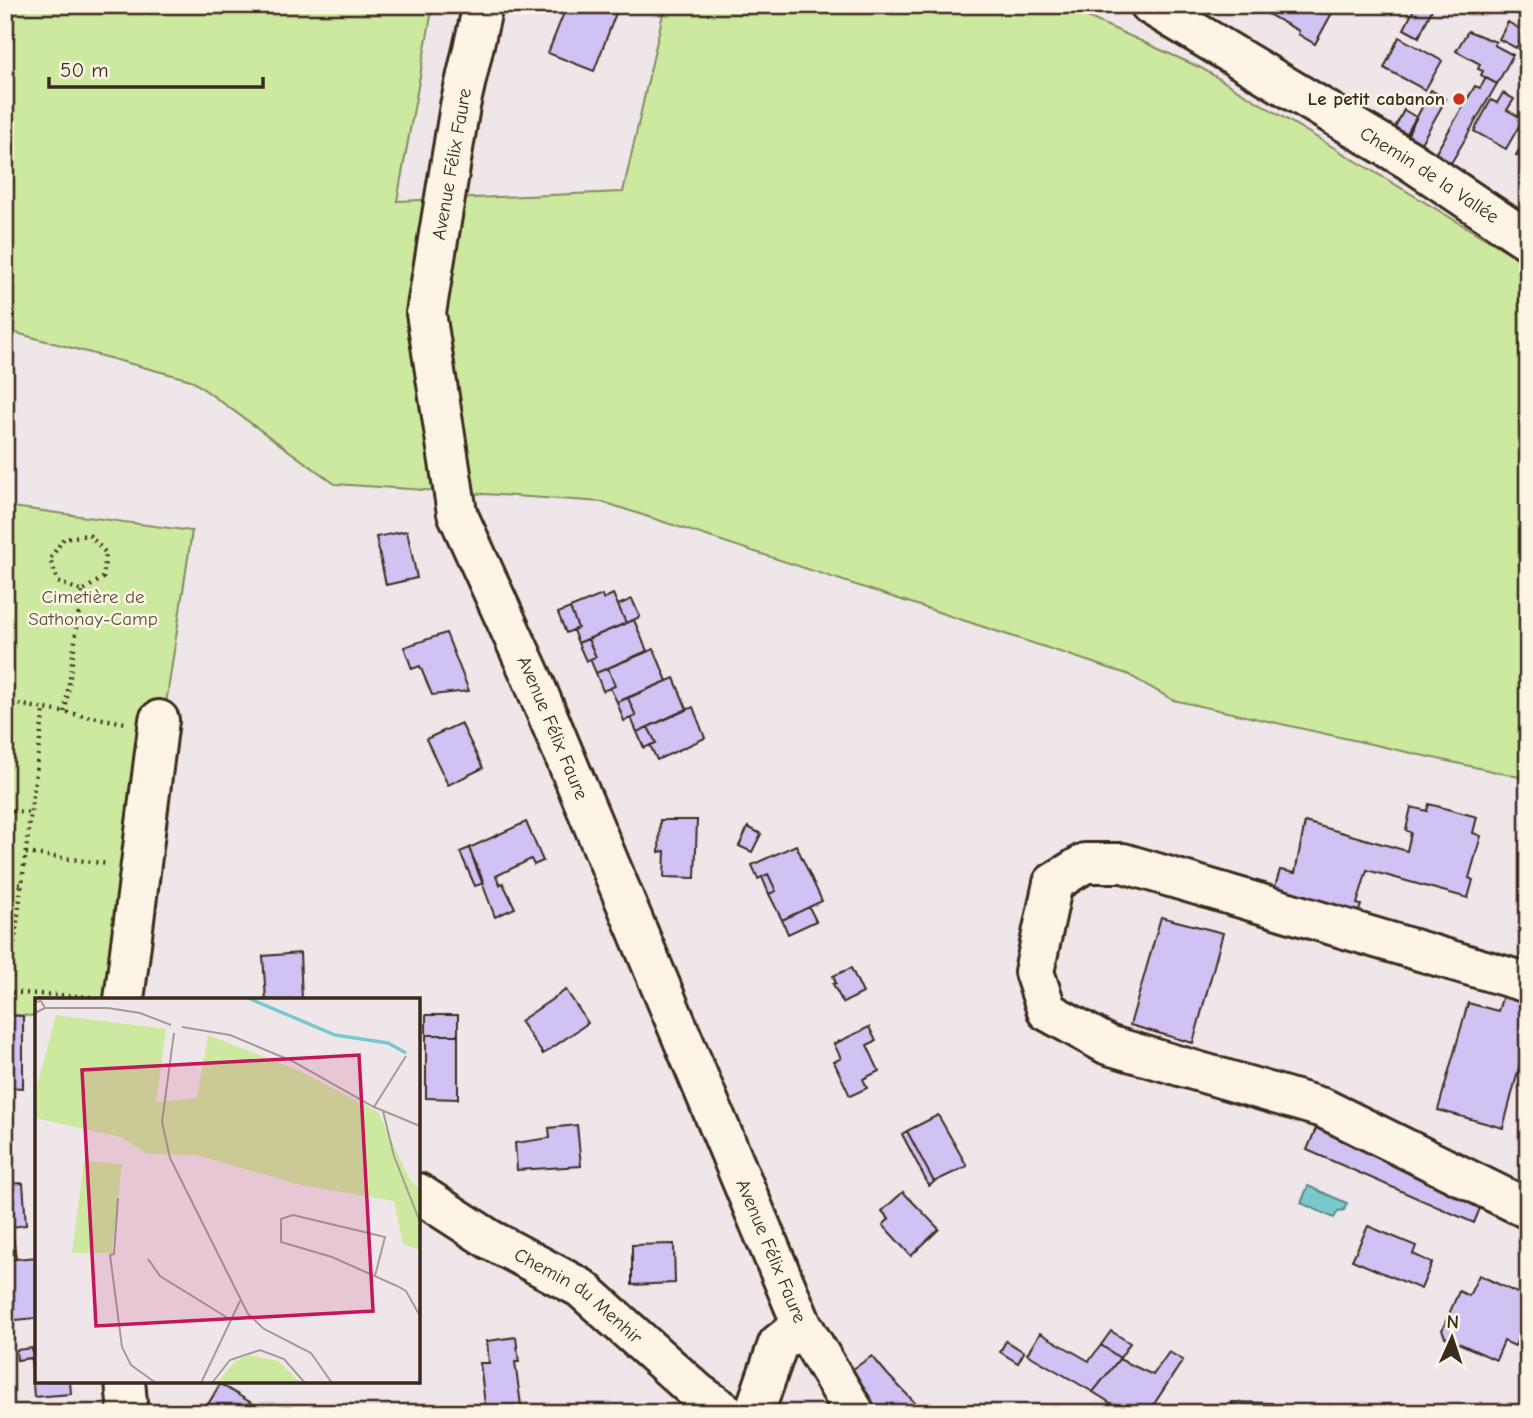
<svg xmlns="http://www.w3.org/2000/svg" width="1533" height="1418" viewBox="0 0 1533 1418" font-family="'Comic Neue',sans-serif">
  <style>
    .green { fill: #cde9a0; stroke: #848a5f; stroke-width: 2 }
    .water { fill: #78c9ce; stroke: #608988; stroke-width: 2 }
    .building { fill: #d0c2f3; stroke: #3b2a1e; stroke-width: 2 }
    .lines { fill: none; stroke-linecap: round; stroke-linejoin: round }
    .minor-casing { stroke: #3b2a1e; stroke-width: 44 }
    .path { stroke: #3b2a1e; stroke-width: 4.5; stroke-dasharray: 2 5; stroke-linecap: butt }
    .minor { stroke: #fcf5e5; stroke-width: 38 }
    .poi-dot { fill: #c8321e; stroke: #fcf5e5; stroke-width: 2.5 }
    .labels { text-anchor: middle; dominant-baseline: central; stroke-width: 5; stroke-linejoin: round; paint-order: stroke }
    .poi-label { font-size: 19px; font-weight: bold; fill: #3b2a1e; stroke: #fcf5e5; text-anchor: end }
    .street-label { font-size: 19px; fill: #3b2a1e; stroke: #fcf5e5 }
    .park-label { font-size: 19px; fill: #585038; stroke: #fcf5e5 }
    .inset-river { fill: none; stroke: #78c9ce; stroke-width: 3.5 }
    .inset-road { fill: none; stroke: #a79b98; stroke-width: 2 }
    .view { fill: #c2185b; fill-opacity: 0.15; stroke: #c2185b; stroke-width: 3.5 }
    .inset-edge { fill: none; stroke: #3b2a1e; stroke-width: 3.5 }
  </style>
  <rect width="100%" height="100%" fill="#efe6e9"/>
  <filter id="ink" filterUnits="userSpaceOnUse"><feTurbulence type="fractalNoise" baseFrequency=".0143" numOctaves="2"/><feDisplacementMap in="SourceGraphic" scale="14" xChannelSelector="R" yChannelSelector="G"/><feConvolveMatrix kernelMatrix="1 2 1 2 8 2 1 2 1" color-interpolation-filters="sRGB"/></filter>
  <g filter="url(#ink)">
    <!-- green -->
    <path class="green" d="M5,5H433L397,201L623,192L665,5H1061L1201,68L1528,264V779L1173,700L1127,674L603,502L335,484L191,380L5,330Z
      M5,506L192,531L166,704L114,1000H37V1016L5,1015Z"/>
    <!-- water -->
    <path class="water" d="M1308,1186L1347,1203L1344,1210L1338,1211L1334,1218L1301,1203Z"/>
    <!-- building -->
    <path class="building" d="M567,5H619L594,71L548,53Z
      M1251,5H1319L1332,13L1315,44L1298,34L1299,31Z
      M1416,5H1434L1419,37L1404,29Z
      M1508,22L1525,32L1516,48L1499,39Z
      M1468,31L1496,42L1494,45L1513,55L1497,84L1481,75L1483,71L1478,69L1480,64L1456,51Z
      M1399,37L1442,61L1425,90L1384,68Z
      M1486,78L1497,84L1450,165L1434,156L1475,86L1480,88Z
      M1431,90L1446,99L1421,143L1407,136Z
      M1503,93L1514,99L1507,110L1523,119L1506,149L1474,131L1491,100L1497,103Z
      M1404,110L1416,117L1404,139L1393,131Z
      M1528,134V161L1516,155Z
      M407,531L417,578L386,585L376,537Z
      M613,594L626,623L578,643L573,630L578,628L570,608L602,595L603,599Z
      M632,599L640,617L626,623L618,605Z
      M570,608L578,628L566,633L558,613Z
      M634,620L647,651L596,673L590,659L596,657L588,639Z
      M446,633L469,691L432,695L420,666L412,669L404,647Z
      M588,639L596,657L586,661L578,643Z
      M654,649L667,681L617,702L610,688L615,686L608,668Z
      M608,668L615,686L603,691L596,673Z
      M674,678L687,709L637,732L631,718L636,716L628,698Z
      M628,698L636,716L624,721L617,702Z
      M693,707L705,738L657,760L650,745L656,743L648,727Z
      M461,723L483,768L448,785L426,739Z
      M648,727L656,743L644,748L637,732Z
      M1429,804L1477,817L1473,833L1481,836L1469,878L1473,880L1468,898L1367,870L1357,904L1361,905L1355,924L1271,900L1280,870L1295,873L1305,822L1407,851L1411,833L1406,830L1411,807L1427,811Z
      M660,820H697L695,878L664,877L665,851L659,852Z
      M526,822L543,861L534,865L531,859L496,876L500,885L503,883L515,908L495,917L469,848Z
      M748,827L761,834L752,852L739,846Z
      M796,845L822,901L782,920L769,894L776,891L768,874L758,879L752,865Z
      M469,848L484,883L475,886L460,852Z
      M768,874L776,891L769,894L762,877Z
      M809,907L816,921L788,934L782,920Z
      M1161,917L1223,933L1193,1043L1130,1025Z
      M300,953L302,1000H266L263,956Z
      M851,968L863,993L843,1003L833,984L836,983L833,976Z
      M566,990L588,1023L543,1054L520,1021Z
      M1504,992L1528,998V1033L1503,1128L1438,1110L1468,1003L1498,1011Z
      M5,1015L23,1016V1088L5,1087Z
      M426,1015H458V1035H426Z
      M869,1027L876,1041L867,1045L879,1071L863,1079L867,1088L850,1096L834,1062L841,1058L834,1044Z
      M426,1035H458V1099L426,1098Z
      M938,1115L967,1166L934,1182L907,1131Z
      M577,1125L581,1166L517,1170L515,1143L550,1138L549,1128Z
      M1316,1128L1483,1201L1474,1223L1307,1150Z
      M907,1131L934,1182L929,1186L902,1134Z
      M23,1183L26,1225L12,1227L16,1259L5,1260V1184Z
      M903,1192L939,1229L911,1256L883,1225L889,1219L882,1211Z
      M1368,1226L1416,1246L1413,1254L1432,1263L1421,1289L1352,1260Z
      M674,1244L675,1283L632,1285V1245Z
      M37,1257V1318L5,1321V1260Z
      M1479,1275L1528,1298V1317L1515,1346L1504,1341L1496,1360L1445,1337L1442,1330L1459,1291L1469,1296Z
      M1111,1331L1130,1343L1120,1358L1101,1345Z
      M1040,1333L1089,1361L1101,1345L1120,1358L1093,1392L1027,1354Z
      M516,1337L519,1362H515L522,1412L486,1413L480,1363H489L487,1341Z
      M1006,1341L1024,1352L1018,1363L1000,1352Z
      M32,1348L33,1358H37V1381H70L71,1394L34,1397L31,1358L17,1360L16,1350Z
      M1169,1352L1183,1360L1148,1413L1114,1405L1093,1392L1119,1359L1153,1375Z
      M872,1356L888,1375L925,1413H882L868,1399L853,1369Z
      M220,1384L265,1411V1413H203Z
      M1232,1402L1272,1403V1413H1232Z"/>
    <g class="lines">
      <defs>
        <g id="minor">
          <path id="s1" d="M483,5L460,106L426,313L457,513L532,678L802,1325L855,1413"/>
          <path id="s2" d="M1150,5L1409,160L1528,240"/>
          <path d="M1528,983L1123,863H1085L1053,883L1034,972L1047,1011L1108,1045L1323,1108L1528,1209"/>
          <path d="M124,1000L159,720"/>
          <path id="s3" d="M418,1193L489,1239L581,1288L697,1392L727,1413"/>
          <path d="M125,1381L128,1413"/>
          <path d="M754,1413L778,1344L802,1325"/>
        </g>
      </defs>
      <!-- minor casing -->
      <use href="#minor" class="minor-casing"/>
      <!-- path -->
      <path class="path" d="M89,535L106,553L103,578L82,591L58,582L50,559L64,538Z
        M5,702L126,723
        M65,712L82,591
        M5,810L31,813
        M26,853L108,864
        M5,882L22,885
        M5,992L91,997
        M8,992L44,709"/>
      <!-- minor -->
      <use href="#minor" class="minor"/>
    </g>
  </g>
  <!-- markers -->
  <circle class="poi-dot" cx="1459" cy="99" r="7"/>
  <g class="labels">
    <!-- poi labels -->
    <g class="poi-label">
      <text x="1445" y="99">Le petit cabanon</text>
    </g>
    <!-- street labels -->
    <g class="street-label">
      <text transform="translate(452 164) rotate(-80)">Avenue Félix Faure</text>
      <text stroke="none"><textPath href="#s2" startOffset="327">Chemin de la Vallée</textPath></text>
      <text stroke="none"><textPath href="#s1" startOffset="751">Avenue Félix Faure</textPath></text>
      <text stroke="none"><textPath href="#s1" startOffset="1318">Avenue Félix Faure</textPath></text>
      <text stroke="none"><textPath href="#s3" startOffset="191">Chemin du Menhir</textPath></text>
    </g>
    <!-- park labels -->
    <g class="park-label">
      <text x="93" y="597">Cimetière de<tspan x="93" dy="22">Sathonay-Camp</tspan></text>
    </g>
  </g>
  <!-- overview -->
  <g transform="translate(35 998)">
    <rect width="385" height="385" fill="#efe6e9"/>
    <path d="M21,17L131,31L121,104L162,100L173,37L265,73L343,114L375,182L385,191V252L368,246L359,203L266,187L161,157L112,156L86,139L0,120V96ZM49,163L87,166L77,255H37ZM214,357L243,363L266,385H182L199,364Z" fill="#cde9a0"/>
    <path class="inset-river" d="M213,0L300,37L353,45L371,55"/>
    <path class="inset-road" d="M0,4L6,3L10,10L0,15M10,10H73L105,15L136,27M147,29L195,37L257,63L339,109L385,128M139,35L127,124L135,160L213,316L229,331L276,355L297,385M339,109L371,58M348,113L359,158L385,224M83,200L79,256L75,257L87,349L96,367L121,385M113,261L125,278L196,322M340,278L350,239L258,217L246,221V244L297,259L362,288L371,293L385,318M166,385L205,303M177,385L195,362L225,352L249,361L270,385"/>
    <path class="view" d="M324,57L338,313L61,328L47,72Z"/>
    <rect width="385" height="385" class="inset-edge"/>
  </g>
  <!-- margin -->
  <rect width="1533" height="1418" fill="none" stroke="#fcf5e5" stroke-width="28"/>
  <rect x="14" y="14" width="1505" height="1390" fill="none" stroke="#3b2a1e" stroke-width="2.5" filter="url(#ink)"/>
  <!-- north arrow -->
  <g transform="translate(1452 1338) rotate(3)" stroke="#fcf5e5" stroke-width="5" paint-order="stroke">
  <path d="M0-5L12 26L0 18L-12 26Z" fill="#3b2a1e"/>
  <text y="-10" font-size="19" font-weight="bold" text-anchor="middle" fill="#3b2a1e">N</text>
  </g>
  <!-- scale -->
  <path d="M49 77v10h214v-10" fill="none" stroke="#3b2a1e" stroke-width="3.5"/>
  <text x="60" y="77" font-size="21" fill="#3b2a1e" stroke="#fcf5e5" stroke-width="5" paint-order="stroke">50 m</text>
</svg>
